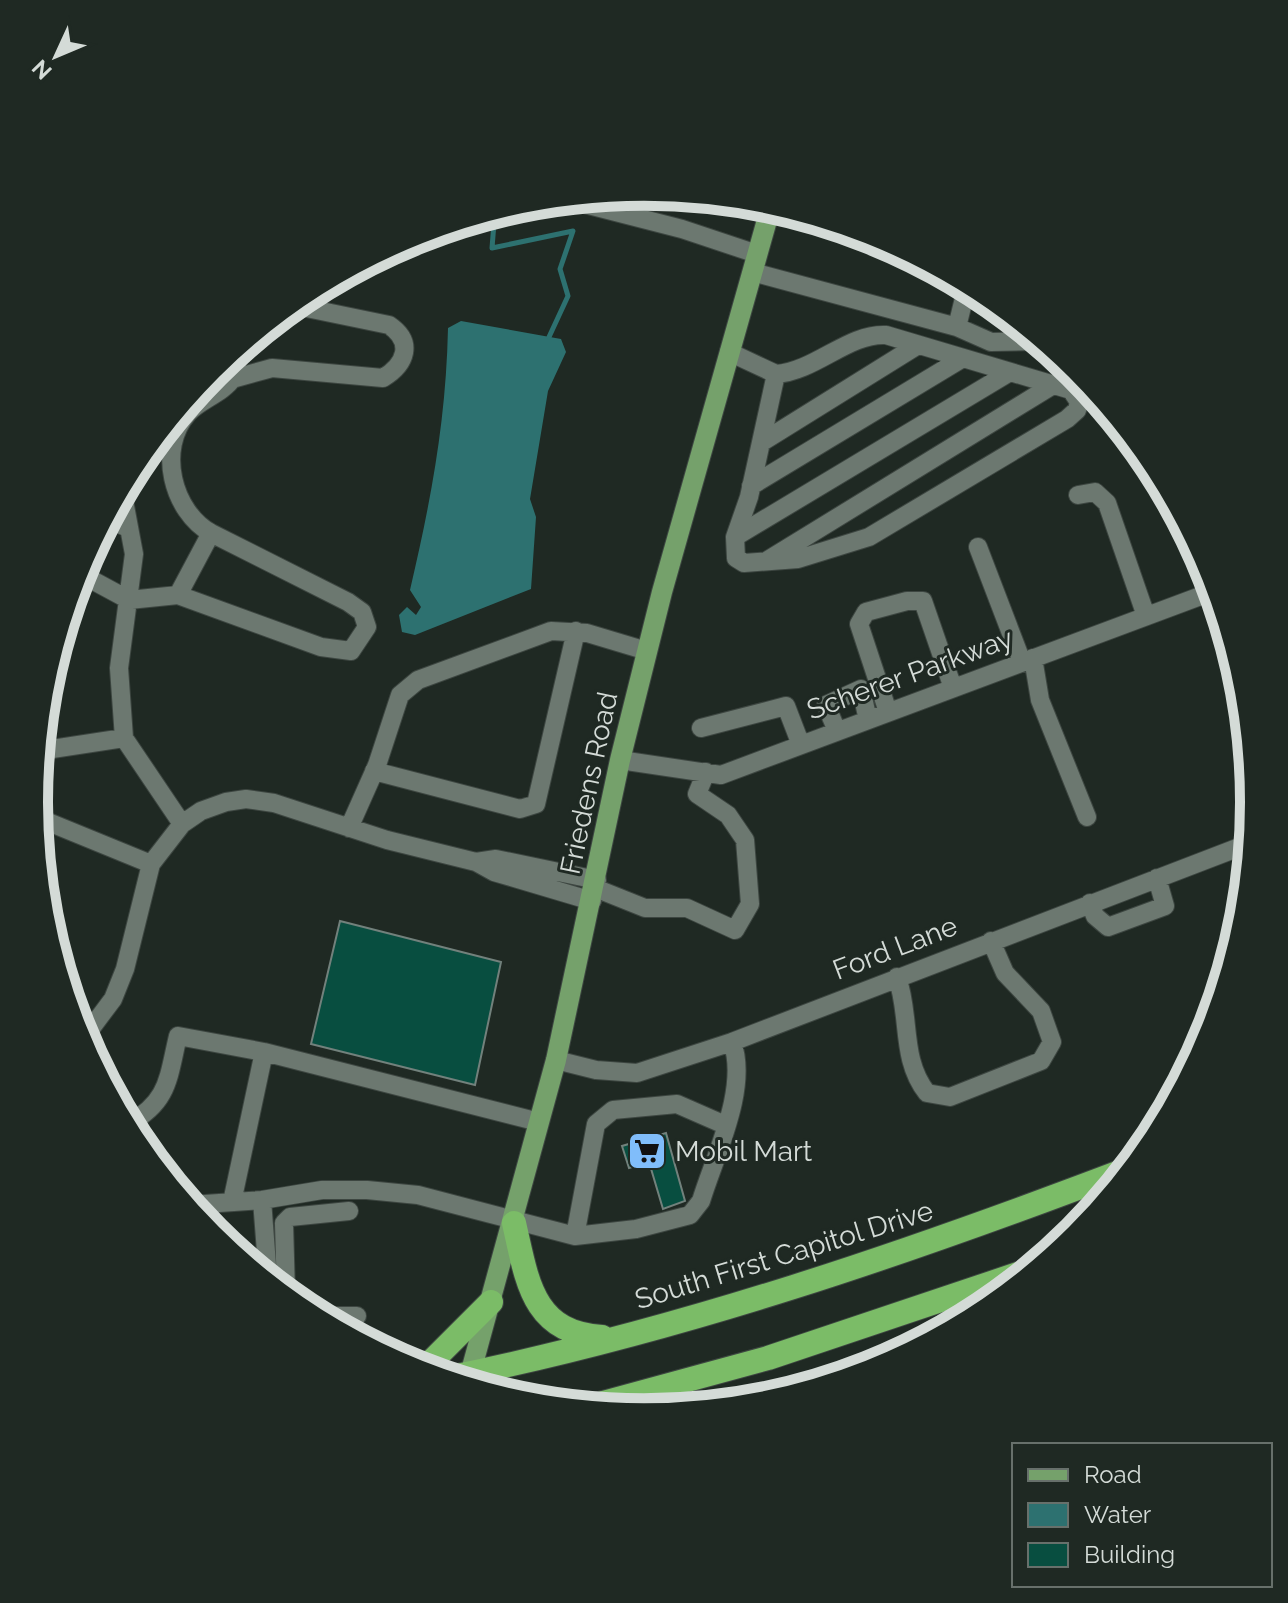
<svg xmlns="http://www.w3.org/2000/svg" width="1288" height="1603" viewBox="0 0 1288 1603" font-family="Raleway,sans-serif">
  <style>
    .water { fill: #2d7170 }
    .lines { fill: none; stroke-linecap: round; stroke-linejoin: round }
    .stream { stroke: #2d7170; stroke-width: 5 }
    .building { fill: #084e40; stroke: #72817c; stroke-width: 2 }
    .minor-casing { stroke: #3d4641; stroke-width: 20 }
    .major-casing { stroke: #3d4641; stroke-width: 22 }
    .highway-casing { stroke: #3d4641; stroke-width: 26 }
    .minor { stroke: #6c7870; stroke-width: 18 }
    .major { stroke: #75a16b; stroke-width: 20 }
    .highway { stroke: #7bbc67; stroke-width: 24 }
    .labels { text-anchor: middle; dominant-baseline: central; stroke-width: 6; stroke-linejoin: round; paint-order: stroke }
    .street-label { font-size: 28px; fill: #d4dbd7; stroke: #1f2923 }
    .poi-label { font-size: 28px; fill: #d4dbd7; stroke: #1f2923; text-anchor: start }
    .rim { fill: none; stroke: #d4dbd7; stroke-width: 10 }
  </style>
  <rect width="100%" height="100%" fill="#1f2923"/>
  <!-- water -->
  <path class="water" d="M461,321L561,339L566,352L548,391L530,499L536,517L531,589L415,635L402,632L399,615L407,607L416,615L421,607L410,590C431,500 446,421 448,328Z"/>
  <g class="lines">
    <!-- stream -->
    <path class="stream" d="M488,215L494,223L492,248L573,231L560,269L568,296L549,337"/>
  </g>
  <!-- building -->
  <path class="building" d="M340,921L501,962L475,1085L311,1044Z
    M666,1133L685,1201L663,1209L649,1162L629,1168L622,1146Z"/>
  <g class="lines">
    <defs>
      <path id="minor" d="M565,199L682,229L757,254
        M752,272L957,327L967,286
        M957,327L991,342L1040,341
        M729,352L776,374L749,497L735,537L736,558L744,563L798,559L869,537L1067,419L1077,410L1079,402L1071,390L886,335C848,333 816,371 776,374
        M232,379L272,368L383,378C406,364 414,342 389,325L292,305
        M762,442L918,345
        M751,486L963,358
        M122,490L134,554L119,668L124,738L182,824
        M1078,495L1095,492L1107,503L1146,616
        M107,518L128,528
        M735,537L1010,372
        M978,547L1022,662
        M1200,554L1211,592
        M768,560L1053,385
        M79,573L129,600L178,595L211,533C173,512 156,449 188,413C200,400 223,393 233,378C237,370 238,356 240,347
        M178,595L321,647L351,651L367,627L362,612L348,602L211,533
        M1033,658L1040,700L1087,817
        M888,712L859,624L866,612L907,601H923L953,688
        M701,728L786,706L801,745
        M837,731L826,705L861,689L868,720
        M39,751L124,738
        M620,760L721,775L1214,591
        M374,771L520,809L536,804L576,631
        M36,817L151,864
        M349,828L377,765L400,695L418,680L551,631L587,633L647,651
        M476,862L496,859L597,880
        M595,888L645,908H687L735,930L750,904L745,840L728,815L697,794L706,772
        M1090,903L1095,916L1108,927L1165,906L1157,878
        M897,977C911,1016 900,1059 927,1093L950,1097L1041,1061L1052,1042L1041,1011L1005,973L991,941
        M83,1039L113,999L125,969L151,864L182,824L201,811L226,802L246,799L274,803L387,840L476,862L494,872L592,901
        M264,1052L539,1122
        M556,1060L596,1070L637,1073L732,1042L1250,843
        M128,1124C169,1102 168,1078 178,1036L264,1052L232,1202
        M262,1200L268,1278
        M190,1205L262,1200L322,1190H367L418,1195L575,1236L636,1229L690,1215L701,1201C715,1155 749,1088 732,1042
        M575,1236L596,1124L613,1110L677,1104L725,1125
        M286,1293L284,1223L290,1217L349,1211
        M319,1316H357"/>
      <path id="major" d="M468,1382L556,1060L620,760L662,592L771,206"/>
      <path id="highway" d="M514,1223C527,1280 532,1333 602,1337
        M424,1369L491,1302
        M452,1377C683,1330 907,1253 1128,1169
        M592,1406L768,1358L1030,1270"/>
    </defs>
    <!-- minor casing -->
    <use href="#minor" class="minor-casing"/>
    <!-- major casing -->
    <use href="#major" class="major-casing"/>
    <!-- highway casing -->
    <use href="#highway" class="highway-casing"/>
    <!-- minor -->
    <use href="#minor" class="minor"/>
    <!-- major -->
    <use href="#major" class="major"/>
    <!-- highway -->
    <use href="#highway" class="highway"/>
  </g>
  <!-- icons -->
  <defs>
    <symbol id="supermarket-square" viewBox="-11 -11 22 22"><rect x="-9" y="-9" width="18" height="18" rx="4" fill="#80bdfa" stroke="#1f2923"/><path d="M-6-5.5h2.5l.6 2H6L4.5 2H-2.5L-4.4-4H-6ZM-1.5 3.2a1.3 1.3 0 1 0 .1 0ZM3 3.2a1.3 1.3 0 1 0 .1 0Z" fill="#111"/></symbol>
  </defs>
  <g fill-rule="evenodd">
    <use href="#supermarket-square" x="625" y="1129" width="44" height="44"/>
  </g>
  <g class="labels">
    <!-- street labels -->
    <g class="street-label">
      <text transform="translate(910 674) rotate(-20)">Scherer Parkway</text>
      <text transform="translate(589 783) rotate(-78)">Friedens Road</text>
      <text transform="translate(895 948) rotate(-21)">Ford Lane</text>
      <text transform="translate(784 1255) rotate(-17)">South First Capitol Drive</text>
    </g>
    <!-- poi labels -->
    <g class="poi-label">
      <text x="675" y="1151">Mobil Mart</text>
    </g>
  </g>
  <!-- crop -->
  <path d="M0 0H1288V1603H0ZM48 802a596 596 0 1 1 1192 0a596 596 0 1 1-1192 0Z" fill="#1f2923" fill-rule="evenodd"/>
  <path class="rim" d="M48 802a596 596 0 1 1 1192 0a596 596 0 1 1-1192 0Z"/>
  <!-- legend -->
  <rect x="1012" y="1443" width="260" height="144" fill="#1f2923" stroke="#67706b" stroke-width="2"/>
  <rect x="1028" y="1469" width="40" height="12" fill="#75a16b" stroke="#67706b" stroke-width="2"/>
  <text x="1084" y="1483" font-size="24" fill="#d4dbd7">Road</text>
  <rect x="1028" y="1503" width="40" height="24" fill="#2d7170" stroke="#67706b" stroke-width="2"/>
  <text x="1084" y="1523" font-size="24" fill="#d4dbd7">Water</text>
  <rect x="1028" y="1543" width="40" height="24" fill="#084e40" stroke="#67706b" stroke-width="2"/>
  <text x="1084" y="1563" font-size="24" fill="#d4dbd7">Building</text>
  <!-- north arrow -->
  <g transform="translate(56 56) rotate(226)" stroke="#1f2923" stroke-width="6" paint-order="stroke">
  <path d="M0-6L14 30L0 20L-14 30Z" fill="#d4dbd7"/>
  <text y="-12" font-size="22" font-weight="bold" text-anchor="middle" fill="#d4dbd7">N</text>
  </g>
</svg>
